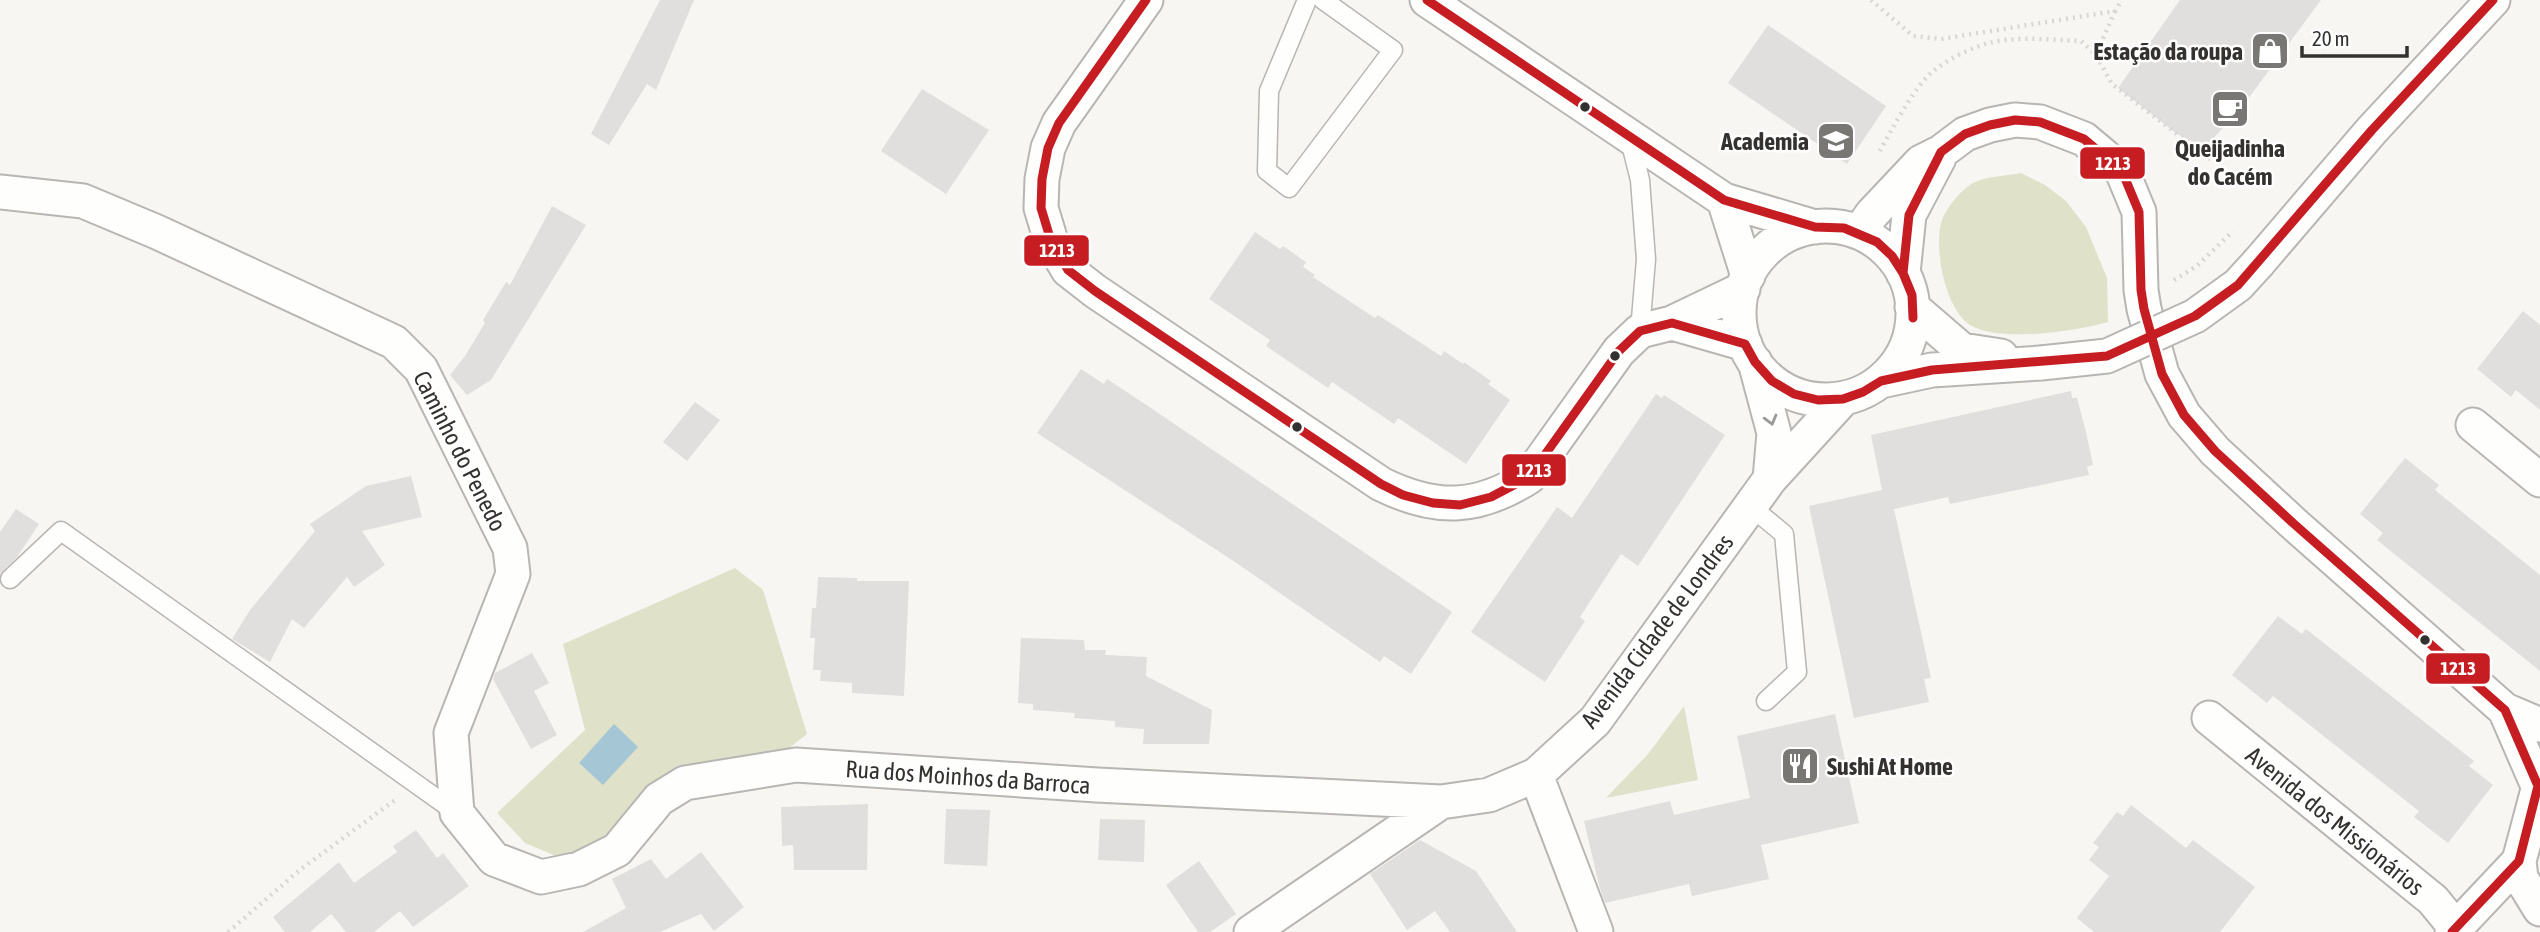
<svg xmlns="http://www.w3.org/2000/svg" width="2540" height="932" viewBox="0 0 2540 932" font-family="'Asap Condensed',sans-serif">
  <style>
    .green { fill: #dfe1c9 }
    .water { fill: #a5c6d5 }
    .building { fill: #e0dfdd }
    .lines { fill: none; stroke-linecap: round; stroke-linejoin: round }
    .service-casing { stroke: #b7b6b3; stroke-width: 21 }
    .minor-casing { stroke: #b7b6b3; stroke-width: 37 }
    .path { stroke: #d7d6d5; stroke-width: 4.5; stroke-dasharray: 2 5; stroke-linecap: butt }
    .service { stroke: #fefefd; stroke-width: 18 }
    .minor { stroke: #fefefd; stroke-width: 33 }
    .minor-bridge-casing { stroke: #b7b6b3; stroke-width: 37; stroke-linecap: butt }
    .minor-bridge { stroke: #fefefd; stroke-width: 33 }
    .bus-1-casing { stroke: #fff; stroke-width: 14 }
    .bus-1 { stroke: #c61d23; stroke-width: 9 }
    .oneway { stroke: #989896 }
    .bus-dot { fill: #333230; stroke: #fff; stroke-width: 2.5 }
    .labels { text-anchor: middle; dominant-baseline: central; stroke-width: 5; stroke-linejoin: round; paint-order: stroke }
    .poi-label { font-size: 24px; font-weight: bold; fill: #333230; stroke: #fff; text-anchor: end }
    .street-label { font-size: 24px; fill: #333230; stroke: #fff }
    .line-badge { stroke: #fff; stroke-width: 2.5 }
    .badge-label { font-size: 19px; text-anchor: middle; font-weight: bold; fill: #fff }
  </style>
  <rect width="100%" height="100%" fill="#f8f6f3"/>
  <!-- green -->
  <path class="green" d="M2021,173L2045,185L2066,201L2086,227L2107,278L2108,322C2077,331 1999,343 1970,325C1945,309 1933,247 1942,220C1947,207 1961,190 1973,183C1986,176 2007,176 2021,173Z
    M735,568L763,590L807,734L784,752L639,798L593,849L563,859L525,843L497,813L585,730L563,644Z
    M1684,706L1698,780L1606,798L1648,754Z"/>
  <!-- water -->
  <path class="water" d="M614,724L638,747L603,785L579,763Z"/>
  <!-- building -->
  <path class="building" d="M660,0H694L656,90L647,84L609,145L591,134Z
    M2180,0H2321L2245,103L2205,148L2177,134L2118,88Z
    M1768,25L1886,106L1847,164L1728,83Z
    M922,89L989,130L946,194L881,151Z
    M552,206L586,225L491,380L467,395L450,375L465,356L485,323L483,320L506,282L510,285Z
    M1255,232L1280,249L1283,246L1306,262L1303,267L1315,275L1313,277L1375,318L1378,315L1441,356L1444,351L1463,364L1464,362L1491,381L1488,384L1510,400L1466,464L1398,418L1394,424L1332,382L1328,388L1266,346L1270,340L1209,299Z
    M2523,311L2540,325V410L2516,390L2511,397L2477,369Z
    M1081,369L1104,384L1107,379L1145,404L1452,612L1411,674L1384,656L1380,662L1235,562L1037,433Z
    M2071,391L2072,398H2077L2086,432L2093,465L2087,467L2089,475L1950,504L1948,497L1894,509L1931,678L1924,679L1929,702L1854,718L1809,506L1882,490L1871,435Z
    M1656,394L1662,398L1664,395L1725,435L1638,566L1621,554L1580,617L1585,621L1545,682L1471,632L1557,507L1572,518Z
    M695,402L720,420L687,461L663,442Z
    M2405,458L2439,485L2435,490L2540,575V671L2377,540L2383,533L2360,514Z
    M411,476L422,517L362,531L385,565L354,587L347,577L304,628L292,619L270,662L232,639L250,610L315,531L310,524L366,486Z
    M16,509L39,524L17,557L0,574V532Z
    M818,577L857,578V581H909L904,696L852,693V683L820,681L821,670H813L815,638H810L812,608H816Z
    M2278,616L2302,634L2306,629L2474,761L2469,766L2493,785L2448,843L2414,817L2419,811L2345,753L2273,696L2267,703L2232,675Z
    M1021,638L1084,640L1085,650H1106L1105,655L1147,657L1146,676L1212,710L1209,744H1143L1144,729L1115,727V721L1074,718L1075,713L1033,710V704L1018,703Z
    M532,653L549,683L534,691L557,735L531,749L493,679L495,673Z
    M1835,714L1859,823L1761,845L1769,879L1692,896L1689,884L1605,903L1599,885L1584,821L1670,801L1674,815L1750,798L1737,736Z
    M868,804L867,870H794L793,845L782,846L781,807Z
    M2131,805L2186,848L2193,840L2255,887L2220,932H2094L2077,918L2109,876L2089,860L2099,847L2093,843L2117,812L2123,816Z
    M946,809L990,810L987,866L944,864Z
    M1100,819L1145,820L1144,862L1098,860Z
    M416,830L437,858L443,853L469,886L413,927L400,911L374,932H346L331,914L310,932H285L273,917L339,862L354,883L397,852L393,846Z
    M1420,840L1476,871L1517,932H1450L1435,911L1407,930L1370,874Z
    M701,852L744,907L714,931L701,914L660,932H583L626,908L612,879L651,859L666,879Z
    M1199,861L1236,914L1210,932H1198L1166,885Z"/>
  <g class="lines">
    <defs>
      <path id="service" d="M1307,0L1269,91L1267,171L1289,188L1393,50L1323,0
        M1630,140L1640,180L1646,259L1640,331
        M1750,506L1784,534L1797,672L1766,701
        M10,579L61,531L457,813"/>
      <path id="minor" d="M1146,0L1059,123L1048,148L1042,179L1041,208L1051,241L1068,270L1095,291L1381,484C1436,511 1477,510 1529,477L1619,351L1640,331L1672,323L1743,289
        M1427,0L1724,200L1815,227
        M0,192L83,201L157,232L394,342L421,369L510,548L513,574L451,733L457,813L494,859L541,877L579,869L617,850L659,799L685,783L796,765L1097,785L1441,802L1489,795L1536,775L1595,721L1770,479L1843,399
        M1724,200L1748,276
        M1739 313a87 87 0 1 1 174 0a87 87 0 1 1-174 0Z
        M1859,232L1872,214L1921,162L1941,152L1965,134L1990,125L2015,120L2040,122L2084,139L2122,171L2139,212L2141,290L2144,309L2162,374L2184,415L2215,451L2293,523L2505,710L2540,725
        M2259,262L2372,130L2493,0
        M1903,273L1909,215L1939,158
        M1912,307L1962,350L2001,356
        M1672,323L1745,344
        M1755,362L1774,433L1770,479
        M1881,381L1932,370L2041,363
        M2473,425L2540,480
        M2505,710L2538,786
        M2209,718L2433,900L2459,932
        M1536,775L1596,932
        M2540,782L2519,861L2521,878L2540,909
        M1251,932L1441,802
        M2452,932L2519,861"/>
    </defs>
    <!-- service casing -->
    <use href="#service" class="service-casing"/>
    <!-- minor casing -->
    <use href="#minor" class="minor-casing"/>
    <!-- path -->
    <path class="path" d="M1871,0L1913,36L1941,39L2115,11L2122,0
      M2115,11L2096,55L2112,84L2211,160
      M1880,151C1890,132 1915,87 1930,74C1947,59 1972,47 1993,42C2021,36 2052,40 2081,41L2096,55
      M2174,280L2197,266L2233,231
      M228,932L301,869L395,800"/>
    <!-- service -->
    <use href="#service" class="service"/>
    <!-- minor -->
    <use href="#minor" class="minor"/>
    <defs>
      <path id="minor-bridge" d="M2041,363L2107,356L2195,316L2238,285L2259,262"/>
    </defs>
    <!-- minor-bridge casing -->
    <use href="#minor-bridge" class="minor-bridge-casing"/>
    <!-- minor-bridge -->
    <use href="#minor-bridge" class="minor-bridge"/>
    <defs>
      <path id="bus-1" d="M1146,0L1059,123L1048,148L1042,179L1041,208L1051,241L1068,270L1095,291L1381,484L1403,495L1433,503L1460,505L1491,497L1529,477L1619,351L1640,331L1672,323L1745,344
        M1427,0L1724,200L1815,227L1844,228L1877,242L1892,256L1903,273L1912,295L1913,318
        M1903,273L1909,215L1941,152L1965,134L1990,125L2015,120L2040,122L2084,139L2122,171L2139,212L2141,290L2144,309L2162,374L2184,415L2215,451L2293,523L2505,710L2538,786L2519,861L2452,932
        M1745,344L1755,362L1772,381L1794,394L1818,400L1843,399L1863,392L1881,381L1932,370L2107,356L2195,316L2238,285L2372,130L2493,0"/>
    </defs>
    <!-- bus-1 casing -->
    <use href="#bus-1" class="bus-1-casing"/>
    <!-- bus-1 -->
    <use href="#bus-1" class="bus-1"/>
  </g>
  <!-- one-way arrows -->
  <defs><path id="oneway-chevron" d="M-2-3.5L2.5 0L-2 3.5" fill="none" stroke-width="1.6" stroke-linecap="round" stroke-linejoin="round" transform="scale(1.75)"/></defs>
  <use class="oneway" href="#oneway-chevron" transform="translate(1771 420) rotate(75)"/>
  <!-- icons -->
  <defs>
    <symbol id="shop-square" viewBox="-11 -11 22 22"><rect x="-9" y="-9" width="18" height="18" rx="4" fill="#787774" stroke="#fff"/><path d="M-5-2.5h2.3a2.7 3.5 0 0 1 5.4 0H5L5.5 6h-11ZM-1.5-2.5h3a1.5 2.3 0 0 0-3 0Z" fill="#fff"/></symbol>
    <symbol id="cafe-square" viewBox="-11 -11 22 22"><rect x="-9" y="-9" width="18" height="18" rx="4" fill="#787774" stroke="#fff"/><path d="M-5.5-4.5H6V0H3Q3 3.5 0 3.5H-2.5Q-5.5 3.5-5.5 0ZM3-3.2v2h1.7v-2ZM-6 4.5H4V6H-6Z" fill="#fff"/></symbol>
    <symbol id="school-square" viewBox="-11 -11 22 22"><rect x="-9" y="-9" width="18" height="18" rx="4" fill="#787774" stroke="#fff"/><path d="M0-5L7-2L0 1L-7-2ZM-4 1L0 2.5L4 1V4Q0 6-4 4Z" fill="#fff"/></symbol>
    <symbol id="restaurant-square" viewBox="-11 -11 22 22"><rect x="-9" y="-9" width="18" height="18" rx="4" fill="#787774" stroke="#fff"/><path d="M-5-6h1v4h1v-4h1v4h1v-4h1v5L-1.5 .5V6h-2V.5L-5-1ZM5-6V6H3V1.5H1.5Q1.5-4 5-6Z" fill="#fff"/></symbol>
  </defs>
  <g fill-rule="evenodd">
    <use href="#shop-square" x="2248" y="29" width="44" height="44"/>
    <use href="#cafe-square" x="2208" y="87" width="44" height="44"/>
    <use href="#school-square" x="1814" y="119" width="44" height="44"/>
    <use href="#restaurant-square" x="1778" y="744" width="44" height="44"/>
  </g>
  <!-- markers -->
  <g class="bus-dot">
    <circle cx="1585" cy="107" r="6"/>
    <circle cx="1615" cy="356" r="6"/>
    <circle cx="1297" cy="427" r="6"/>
    <circle cx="2425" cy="640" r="6"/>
  </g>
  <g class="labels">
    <!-- poi labels -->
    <g class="poi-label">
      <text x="2243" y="51">Estação da roupa</text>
      <text x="1809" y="141">Academia</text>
      <text x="2230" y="148" text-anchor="middle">Queijadinha<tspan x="2230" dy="28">do Cacém</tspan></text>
      <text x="1827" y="766" text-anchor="start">Sushi At Home</text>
    </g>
    <!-- street labels -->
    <g class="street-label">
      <text transform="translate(460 451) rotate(63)">Caminho do Penedo</text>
      <text transform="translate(1657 631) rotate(-53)">Avenida Cidade de Londres</text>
      <text transform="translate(968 777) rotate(4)">Rua dos Moinhos da Barroca</text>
      <text transform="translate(2335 821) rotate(39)">Avenida dos Missionários</text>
    </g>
  </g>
  <g class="line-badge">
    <rect x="2079" y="146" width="67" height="34" rx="7" fill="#c61d23"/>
    <rect x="1023" y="234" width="67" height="33" rx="7" fill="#c61d23"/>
    <rect x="1501" y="453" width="66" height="34" rx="7" fill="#c61d23"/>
    <rect x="2425" y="652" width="66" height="33" rx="7" fill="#c61d23"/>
  </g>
  <g class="badge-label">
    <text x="2113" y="170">1213</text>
    <text x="1057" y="257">1213</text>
    <text x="1534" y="477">1213</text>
    <text x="2458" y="675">1213</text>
  </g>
  <!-- scale -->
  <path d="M2302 46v10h105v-10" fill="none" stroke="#333230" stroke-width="3.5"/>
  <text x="2312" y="46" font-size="21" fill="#333230" stroke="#ffffff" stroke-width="5" paint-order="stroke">20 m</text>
</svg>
